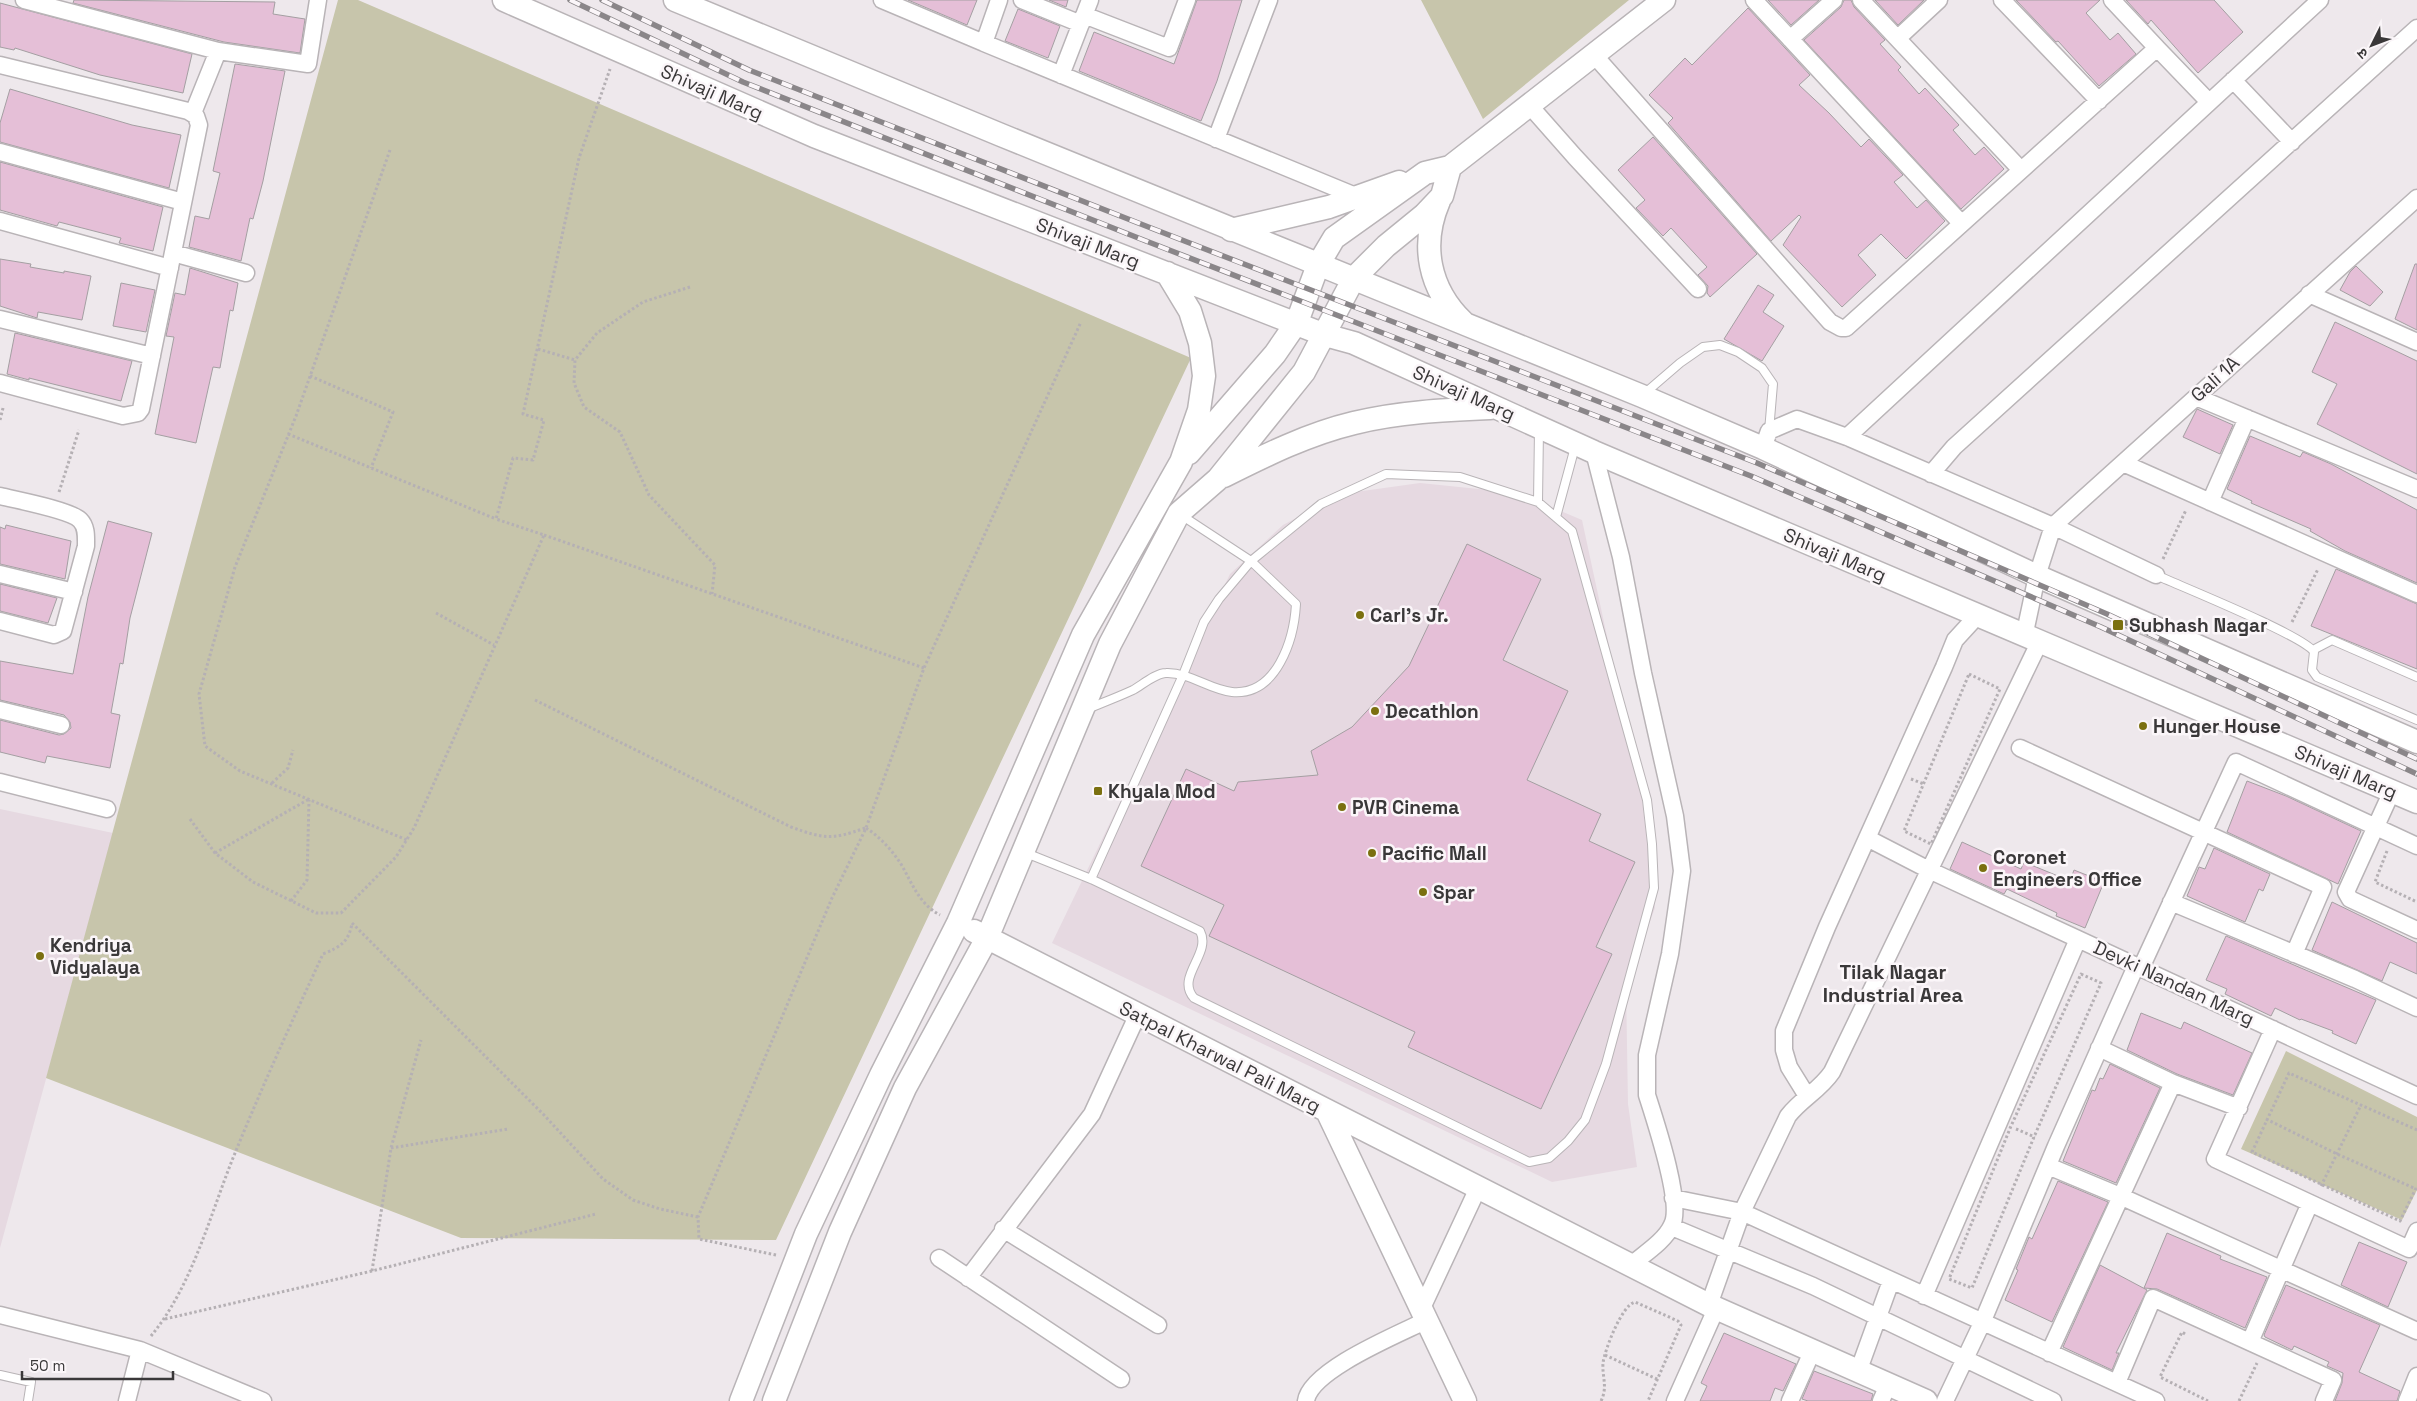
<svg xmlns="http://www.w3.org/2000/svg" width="2417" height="1401" viewBox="0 0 2417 1401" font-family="'Space Grotesk','Noto Sans Devanagari',sans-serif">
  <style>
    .built { fill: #e6d9e1 }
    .green { fill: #c7c5ab }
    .building { fill: #e5bfd7; stroke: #a49fa2 }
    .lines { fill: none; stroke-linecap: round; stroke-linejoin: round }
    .lane-casing { stroke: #b9b4b7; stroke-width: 10 }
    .street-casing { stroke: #b9b4b7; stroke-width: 19 }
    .secondary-casing { stroke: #b9b4b7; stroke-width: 25 }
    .path { stroke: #b5b0b4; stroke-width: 3; stroke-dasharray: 2.5 2.5; stroke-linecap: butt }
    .lane { stroke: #fff; stroke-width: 8 }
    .street { stroke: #fff; stroke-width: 16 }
    .secondary { stroke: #fff; stroke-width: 22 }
    .rail-casing { stroke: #8a8689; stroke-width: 5.5 }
    .rail { stroke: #fbf6f9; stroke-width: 4; stroke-dasharray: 11; stroke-linecap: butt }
    .poi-dot { fill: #7b7010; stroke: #fbf6f9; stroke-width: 2 }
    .labels { text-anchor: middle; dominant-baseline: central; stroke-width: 5; stroke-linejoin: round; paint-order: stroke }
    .street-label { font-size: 19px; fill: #3a3839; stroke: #fbf6f9 }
    .poi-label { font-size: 19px; font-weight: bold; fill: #3a3839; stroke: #fbf6f9; text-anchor: start }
    .neighbourhood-label { font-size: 20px; font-weight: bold; fill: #3a3839; stroke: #fbf6f9 }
  </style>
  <rect width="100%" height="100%" fill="#eee8ec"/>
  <!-- built -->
  <path class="built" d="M1420,483L1518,493L1582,520L1642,799L1655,908L1626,985L1628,1104L1637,1167L1552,1182L1052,943L1230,574L1283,525L1341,494Z
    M0,809L113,833L0,1248Z"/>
  <!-- green -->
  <path class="green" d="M338,0H358L1191,358L776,1240L461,1238L46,1078Z
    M1421,0H1629L1483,119Z
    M2286,1051L2417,1117V1190L2402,1220L2241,1149Z"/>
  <!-- building -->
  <path class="building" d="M74,0L275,2L273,14L305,19L300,53L224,42L73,3Z
    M908,0H977L967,25Z
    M1049,0H1068L1066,7Z
    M1197,0H1242L1217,81L1201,121L1079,71L1094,32L1174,64Z
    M1768,0H1819L1791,25Z
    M1844,0H1851L1854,7L1885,40L1880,44L1901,67L1898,70L1919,94L1925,88L1959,125L1953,130L1975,155L1984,147L2004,169L1961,209L1804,40L1841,7Z
    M1875,0H1924L1898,25Z
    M2016,0H2100L2086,13L2110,40L2118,33L2136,54L2099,86L2058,41L2056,42Z
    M2126,0H2214L2243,32L2198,73L2151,20L2148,24Z
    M0,3L192,54L183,93L100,75L15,48L14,50L0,47Z
    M1748,8L1810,75L1799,85L1829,113L1861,147L1869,139L1903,175L1894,182L1917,208L1926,200L1945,221L1906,259L1881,234L1858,255L1876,275L1842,307L1783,245L1801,217L1799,215L1771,241L1668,123L1673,118L1649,95L1685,58L1692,65Z
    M1018,9L1060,26L1048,58L1005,41Z
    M235,64L285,71L263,181L253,219L250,218L241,261L189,247L195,216L209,219L220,173L213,171Z
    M10,89L132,125L181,135L169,188L0,142V123Z
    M1653,137L1757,254L1710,297L1707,293L1708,286L1698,275L1707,267L1671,228L1663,236L1636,208L1645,200L1618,170Z
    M0,162L163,207L153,251L119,243L121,238L59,222L57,226L0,210Z
    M0,259L31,264L30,267L64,273V271L91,276L82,320L38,312L37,318L0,306Z
    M2415,264H2417V330L2395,319Z
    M2356,266L2383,292L2370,306L2340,290L2350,272Z
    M190,268L238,283L233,311L230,310L220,368L213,367L196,443L155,434L174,337L166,336L175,293L185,295Z
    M121,283L155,290L146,332L113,326Z
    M1758,285L1774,295L1763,312L1784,326L1762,361L1724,339Z
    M2335,322L2417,361V474L2317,424L2337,384L2312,372Z
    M15,333L132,361L121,401L29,378V380L7,374Z
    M2197,409L2233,425L2220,454L2183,437Z
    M2250,436L2300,457L2303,452L2331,464L2417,510V583L2345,551L2310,531L2311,529L2251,503L2252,501L2227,489Z
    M108,521L152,533L130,618L123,664L120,663L111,713L120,715L110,768L47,756L45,763L0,752V720L59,735L64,734L71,728L70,722L64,715L0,700V661L73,674L88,597Z
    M6,525L71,541L65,579L0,564V527L5,529Z
    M1467,544L1541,579L1503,660L1568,691L1527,780L1601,814L1589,841L1635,862L1596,947L1612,954L1541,1109L1408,1047L1415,1032L1209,936L1224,905L1141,866L1186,769L1234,791L1238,782L1318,775L1311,751L1352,727L1409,666Z
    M2336,569L2417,604V669L2311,626Z
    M0,584L57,598L48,623L0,611Z
    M2247,781L2286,796L2361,831L2338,884L2227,832Z
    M1962,842L2021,869L2024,862L2070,881L2074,870L2104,882L2085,928L2056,916L2057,913L2007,889L2004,894L1950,869Z
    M2214,848L2270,874L2263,891L2259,889L2245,922L2187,896L2199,867L2205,869Z
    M2332,902L2417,943V974L2390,962L2382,981L2312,950Z
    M2226,936L2376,1000L2356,1044L2332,1033L2333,1031L2301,1019L2300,1020L2275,1008L2271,1016L2225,994L2227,989L2206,980Z
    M2141,1013L2181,1029L2184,1022L2252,1053L2233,1095L2177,1074L2127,1050Z
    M2110,1064L2160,1088L2116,1183L2063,1161L2092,1090L2095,1091L2100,1078L2103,1079Z
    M2058,1181L2108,1202L2052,1322L2005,1300L2018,1270L2016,1269L2029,1237L2032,1239Z
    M2167,1233L2221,1256L2220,1259L2267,1277L2245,1328L2157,1289L2144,1288Z
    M2359,1242L2407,1262L2388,1307L2341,1285Z
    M2100,1265L2147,1290L2116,1353H2119L2112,1370L2063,1347Z
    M2286,1285L2380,1325L2359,1372L2400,1391L2397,1401H2335L2342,1383L2343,1373L2327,1366L2329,1362L2294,1346L2292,1350L2265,1337L2264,1335Z
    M1724,1333L1796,1364L1783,1391L1775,1388L1770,1401H1700L1707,1386L1701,1383Z
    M1814,1371L1873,1394L1871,1401H1808L1802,1399Z"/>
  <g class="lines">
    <defs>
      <path id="lane" d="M1644,394L1680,363L1703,347L1720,345L1738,352L1762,368L1773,384L1769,431
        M1538,502L1539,429
        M1556,517L1575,447
        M2156,575C2180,586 2305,636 2314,652L2312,670L2317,677L2417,720
        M2313,650L2332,640L2417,677
        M1087,709C1102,703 1118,697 1133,690C1142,685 1156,673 1166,673C1189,672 1210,690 1232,692C1277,696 1294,639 1296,604L1251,561L1181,515
        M1026,853L1091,879L1200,931C1212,954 1175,977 1194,998L1529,1162L1549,1158L1568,1141L1585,1120L1606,1064L1654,888L1652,844L1647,800L1572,531L1538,502L1460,477L1386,474L1321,504L1251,561L1219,599L1204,622L1183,675L1091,879
        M0,1375L31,1382L28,1401"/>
      <path id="street" d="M24,0L218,51
        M882,0L984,43L999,0
        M1022,0L1081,24
        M1754,0L1961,223
        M1861,0L2021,170
        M2002,0L2099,101
        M1084,15L1169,48L1187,0
        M1898,38L1939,0
        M1790,39L1834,0
        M984,43L1358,197
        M2157,48L2209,102
        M1595,56L1830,322L1841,328H1846L2157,48L2112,0
        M0,65L188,111L196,116L199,125L141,409L138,413L123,416L0,383
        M1061,75L1090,0
        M2233,80L2292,142
        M1530,106L1575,157L1698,289
        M193,113L218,51L308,64L318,0
        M1216,139L1269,0
        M0,152L183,202
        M0,221L170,268
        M173,253L246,273
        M2309,294L2417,342
        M0,319L152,356
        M2196,397L2417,489
        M1847,437L2320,0
        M1763,448L1769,431L1797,419L1847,437L2053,526L2156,575
        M1594,452L1621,557L1643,673L1675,816L1682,871L1670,954L1647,1055V1095C1655,1120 1683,1204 1672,1225C1665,1241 1644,1254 1631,1265
        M2123,463L2417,594
        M1931,474L1954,447L2417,28
        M0,496C16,500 70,510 80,520C87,527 86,537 86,546L63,631L54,635L0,621
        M2210,502L2247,418
        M0,574L74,592
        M2024,637L2037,576L2053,526L2417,198
        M0,710L61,725
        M2020,748L2323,887L2294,954
        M0,782L107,809
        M2392,791L2346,892L2350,899L2417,930
        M1867,838L1931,871L2417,1096
        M2171,902L2355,979L2417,1008
        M2141,968L2236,762L2417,846
        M2273,1029L2215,1159L2409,1249L2417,1231
        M2099,1048L2173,1083L2239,1108
        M1807,1096L1789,1067L1784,1050V1031L1827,927L1944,667L1955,640L1977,616
        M2048,1166L2120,1196L2417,1331
        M1673,1198L1742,1212L2156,1401
        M1672,1227L1813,1286L2053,1401
        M1003,1229L1158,1325
        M939,1258L1121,1379
        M968,1278L1092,1114L1138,1014
        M1924,1296L2078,939
        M1709,1305L1742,1212L1788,1116C1801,1099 1820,1090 1832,1072L2039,643
        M1422,1308L1478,1188
        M0,1315L140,1350L263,1401
        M2250,1342L2310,1203
        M2049,1353L2173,1083
        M1858,1372L1891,1281
        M2117,1383L2153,1298L2333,1380L2324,1401
        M127,1401L140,1350
        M1306,1401C1310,1370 1399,1334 1427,1320
        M1675,1401L1716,1309
        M1790,1401L1812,1352
        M1881,1401L1888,1385
        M1945,1401L1982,1323L2056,1146L2136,966
        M2407,1401L2417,1376"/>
      <path id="secondary" d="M504,0L814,136L1325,335L1354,343L1594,452L2417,802
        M675,0L1001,135L1642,396L1763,448L2037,576L2417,742
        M1439,201C1420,245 1429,289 1463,322
        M1231,230L1329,207L1399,182
        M1189,453L1275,354L1297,322L1318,265L1334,238L1425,173L1450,167L1664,0
        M1224,476C1266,455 1308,434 1354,423C1399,412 1444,410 1490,408
        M974,931L1709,1305L1926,1401
        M1327,1111L1465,1401
        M741,1401L806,1234L881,1075L958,923L1083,635L1181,462L1199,410L1204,376L1200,343L1190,311L1167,273
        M774,1401L840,1232L905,1088L987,938L1110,644L1179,513L1218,479L1304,372L1354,278L1386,246L1424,215L1442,196L1450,167"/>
    </defs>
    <!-- lane casing -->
    <use href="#lane" class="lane-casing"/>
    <!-- street casing -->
    <use href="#street" class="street-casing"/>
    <!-- secondary casing -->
    <use href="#secondary" class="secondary-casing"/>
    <!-- path -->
    <path class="path" d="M390,150L296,416L235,567L199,694L205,746L240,771L407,840
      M690,287L643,302L597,333L575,360L574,383L584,407L620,432L649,495L715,565L712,594
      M538,349L575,360
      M310,376L393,412L371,468
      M0,420L3,408
      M288,434L496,519
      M59,492L79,430
      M544,535L924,668
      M2163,559L2186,510
      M436,613L494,645
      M2292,622L2318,569
      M1969,674L2000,689L1931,844L1904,831Z
      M535,700L791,827C824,839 832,840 865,828
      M1911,779L1924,784
      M272,783L288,768L293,750
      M190,819L215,853L253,882L316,913H341L396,857L414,828L544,535L496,519L513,458L533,460L544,420L523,414L579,158L610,69
      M866,828C880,837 891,849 901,864C912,883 919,904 940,915
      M2387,851L2375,882L2417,902
      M215,853L309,799
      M291,901L307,880L309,800
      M352,923L544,1115L603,1179L633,1200L660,1209L698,1217
      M2081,974L2101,983L2034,1137L1972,1288L1949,1279L2011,1126Z
      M2266,1119L2337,1154L2416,1189
      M2016,1129L2035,1137
      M2417,1130L2289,1073L2252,1152L2400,1221L2417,1186
      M391,1148L508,1129
      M2321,1186L2361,1105
      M776,1255L699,1239L698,1217L832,898L866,828L924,668L1081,322
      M372,1271L391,1148L421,1040
      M165,1319L372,1271L596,1214
      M2185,1334L2182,1332L2160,1377L2208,1401
      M151,1336C192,1286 209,1218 233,1158C261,1089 292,1021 323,954C340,947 349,942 352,923
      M1605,1355L1659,1380
      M1601,1401C1608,1387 1602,1377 1603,1363C1605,1349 1622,1305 1635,1302L1678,1321L1681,1325L1648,1401
      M2239,1401L2257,1363"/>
    <!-- lane -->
    <use href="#lane" class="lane"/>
    <!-- street -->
    <use href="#street" class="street"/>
    <!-- secondary -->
    <use href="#secondary" class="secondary"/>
    <defs>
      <path id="rail" d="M570,0L743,82L1146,241L1751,476L2101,627L2417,774
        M602,0L749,70L1151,228L1757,463L2107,614L2417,759"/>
    </defs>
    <!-- rail casing -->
    <use href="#rail" class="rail-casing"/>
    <!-- rail -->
    <use href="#rail" class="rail"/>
  </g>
  <!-- markers -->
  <g class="poi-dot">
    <circle cx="1360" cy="615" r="5"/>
    <rect x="2112" y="619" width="12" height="12" rx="2.5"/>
    <circle cx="1375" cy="711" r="5"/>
    <circle cx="2143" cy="726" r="5"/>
    <rect x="1093" y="786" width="10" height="10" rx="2.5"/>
    <circle cx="1342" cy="807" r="5"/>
    <circle cx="1372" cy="853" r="5"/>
    <circle cx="1983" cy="868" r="5"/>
    <circle cx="1423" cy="892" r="5"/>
    <circle cx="40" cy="956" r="5"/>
  </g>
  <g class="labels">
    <!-- street labels -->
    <g class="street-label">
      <text transform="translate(712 92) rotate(24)">Shivaji Marg</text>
      <text transform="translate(1088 243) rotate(21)">Shivaji Marg</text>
      <text transform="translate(2215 379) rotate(-42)">Gali 1A</text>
      <text transform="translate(1464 393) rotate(24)">Shivaji Marg</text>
      <text transform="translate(1835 555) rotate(23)">Shivaji Marg</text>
      <text transform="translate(2346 772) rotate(23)">Shivaji Marg</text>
      <text transform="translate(2174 983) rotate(25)">Devki Nandan Marg</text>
      <text transform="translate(1220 1057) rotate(27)">Satpal Kharwal Pali Marg</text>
    </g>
    <!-- poi labels -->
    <g class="poi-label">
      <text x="1370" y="615">Carl's Jr.</text>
      <text x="2129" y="625">Subhash Nagar</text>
      <text x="1385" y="711">Decathlon</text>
      <text x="2153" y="726">Hunger House</text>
      <text x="1108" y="791">Khyala Mod</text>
      <text x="1352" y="807">PVR Cinema</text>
      <text x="1382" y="853">Pacific Mall</text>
      <text x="1993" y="857">Coronet<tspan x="1993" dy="22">Engineers Office</tspan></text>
      <text x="1433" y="892">Spar</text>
      <text x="50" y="945">Kendriya<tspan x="50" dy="22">Vidyalaya</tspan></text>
    </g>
    <!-- neighbourhood labels -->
    <g class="neighbourhood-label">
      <text x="1893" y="972">Tilak Nagar<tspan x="1893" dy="23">Industrial Area</tspan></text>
    </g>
  </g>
  <!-- north arrow -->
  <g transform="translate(2372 45) rotate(228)" stroke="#fbf6f9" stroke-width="4" paint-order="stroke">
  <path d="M0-4L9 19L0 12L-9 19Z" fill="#3a3839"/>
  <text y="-8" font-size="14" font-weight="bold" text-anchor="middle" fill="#3a3839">उ</text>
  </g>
  <!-- scale -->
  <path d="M22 1371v8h151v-8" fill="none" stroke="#3a3839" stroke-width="2.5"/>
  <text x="30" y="1371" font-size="15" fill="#3a3839" stroke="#fbf6f9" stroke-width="4" paint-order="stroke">50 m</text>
</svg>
